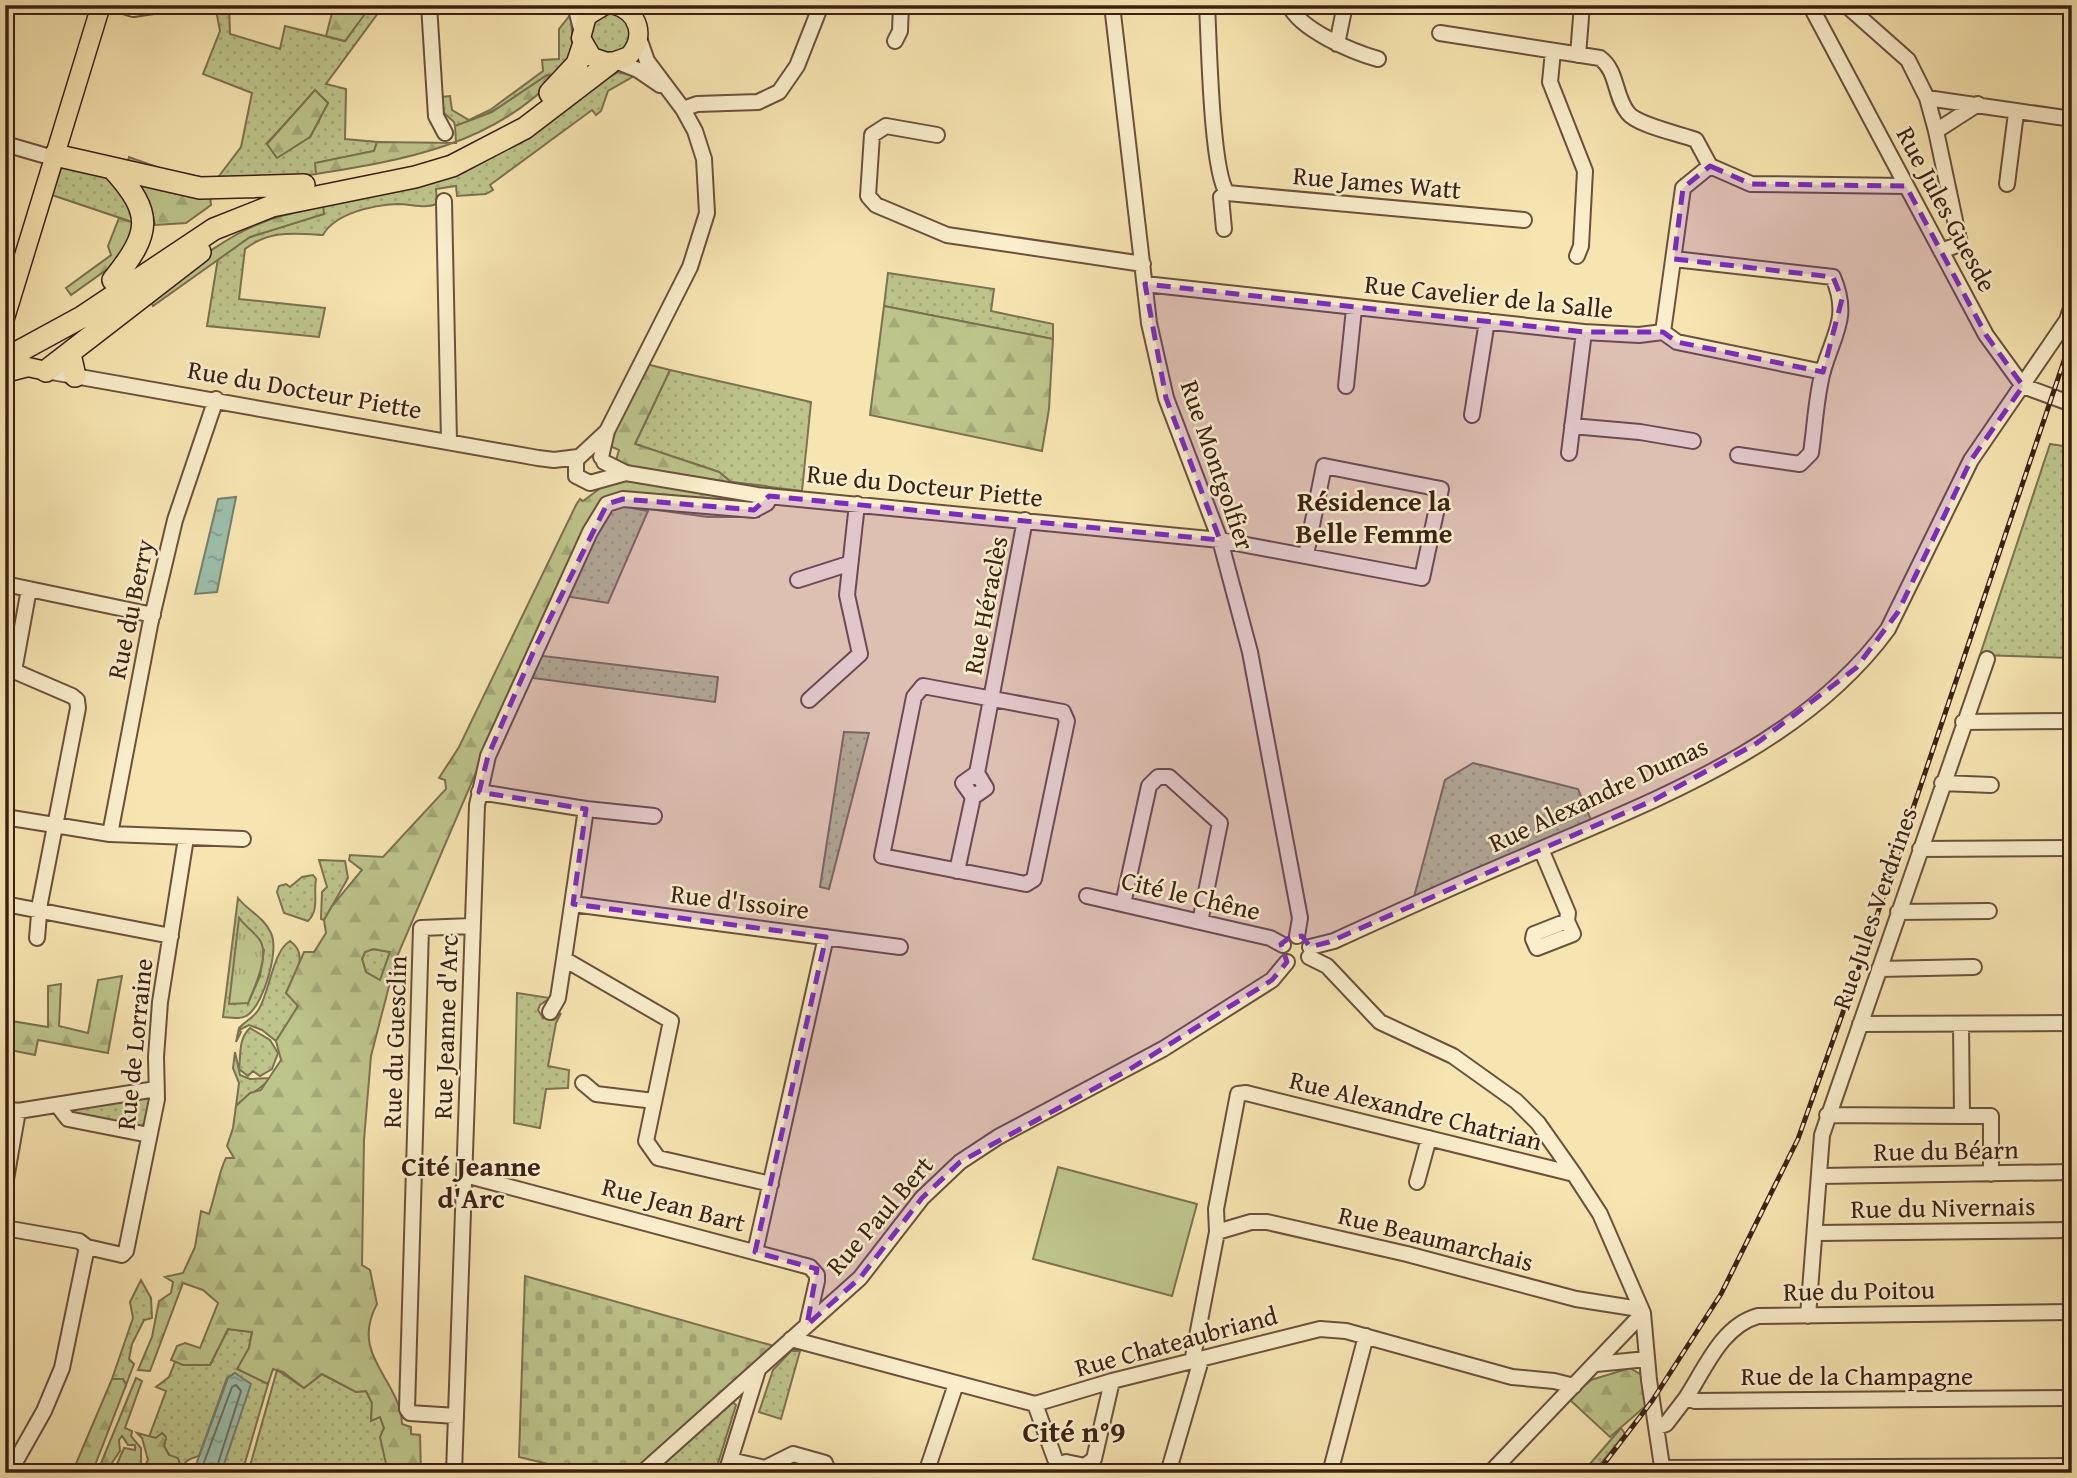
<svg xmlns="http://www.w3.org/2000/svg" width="2077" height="1478" viewBox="0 0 2077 1478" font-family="'Gentium Book Plus',serif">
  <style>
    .grass { fill: url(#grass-dots); stroke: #7c7250; stroke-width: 2; fill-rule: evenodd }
    .forest { fill: url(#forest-firs); stroke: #7c7250; stroke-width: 2; fill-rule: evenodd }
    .cemetery { fill: url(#cemetery-stones); stroke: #7c7250; stroke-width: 2 }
    .park { fill: url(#park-tufts); stroke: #7c7250; stroke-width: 2 }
    .pitch { fill: #bdc58b; stroke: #7c7250; stroke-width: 2 }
    .water { fill: url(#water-ripples); stroke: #767f70; stroke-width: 2 }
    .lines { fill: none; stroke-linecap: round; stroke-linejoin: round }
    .shore { stroke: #6c7061; stroke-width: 2 }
    .minor-casing { stroke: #6a513d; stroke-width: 18 }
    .major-casing { stroke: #3b2016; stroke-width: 21 }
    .highway-casing { stroke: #3b2016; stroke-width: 24 }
    .minor { stroke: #faeecc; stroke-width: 14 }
    .major { stroke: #f7e5b1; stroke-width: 18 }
    .highway { stroke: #f7e5b1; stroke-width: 21 }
    .rail-casing { stroke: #3b2016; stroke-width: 5 }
    .rail { stroke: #faeecc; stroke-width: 2.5; stroke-dasharray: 8; stroke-linecap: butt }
    .marked { fill: #7b2cbf; fill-opacity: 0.2; stroke: #7b2cbf; stroke-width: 5; stroke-dasharray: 14 9; stroke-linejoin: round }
    .labels { text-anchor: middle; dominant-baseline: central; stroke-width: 5; stroke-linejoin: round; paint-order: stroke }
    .street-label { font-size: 26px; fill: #3b2016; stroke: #faeecc }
    .neighbourhood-label { font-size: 28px; font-weight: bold; fill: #3b2016; stroke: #faeecc }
    .quarter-label { font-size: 30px; font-weight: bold; fill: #3b2016; stroke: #faeecc }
  </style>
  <defs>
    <pattern id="grass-dots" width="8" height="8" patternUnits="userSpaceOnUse" patternTransform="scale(1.75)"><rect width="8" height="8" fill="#bdc58b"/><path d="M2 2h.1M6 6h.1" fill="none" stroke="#a3a977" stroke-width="1.8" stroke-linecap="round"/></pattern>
    <pattern id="forest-firs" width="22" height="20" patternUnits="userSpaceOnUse" patternTransform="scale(1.75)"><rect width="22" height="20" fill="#bdc58b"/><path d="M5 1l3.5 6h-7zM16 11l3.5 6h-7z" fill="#a3a977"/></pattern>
    <pattern id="cemetery-stones" width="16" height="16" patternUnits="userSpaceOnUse" patternTransform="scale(1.75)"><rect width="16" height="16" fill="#bdc58b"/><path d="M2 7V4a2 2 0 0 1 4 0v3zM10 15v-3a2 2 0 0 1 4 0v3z" fill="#a3a977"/></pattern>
    <pattern id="park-tufts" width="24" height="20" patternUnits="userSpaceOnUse" patternTransform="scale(1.75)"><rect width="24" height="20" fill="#bdc58b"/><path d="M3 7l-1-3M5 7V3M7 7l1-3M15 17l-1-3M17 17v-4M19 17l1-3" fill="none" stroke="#a3a977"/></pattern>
    <pattern id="water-ripples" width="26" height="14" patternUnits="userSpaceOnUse" patternTransform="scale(1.75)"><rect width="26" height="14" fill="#9dbfac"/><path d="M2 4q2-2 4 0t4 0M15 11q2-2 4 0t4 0" fill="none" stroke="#819b8b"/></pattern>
  </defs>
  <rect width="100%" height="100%" fill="#f7e5b1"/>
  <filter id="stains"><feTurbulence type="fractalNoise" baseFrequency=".00286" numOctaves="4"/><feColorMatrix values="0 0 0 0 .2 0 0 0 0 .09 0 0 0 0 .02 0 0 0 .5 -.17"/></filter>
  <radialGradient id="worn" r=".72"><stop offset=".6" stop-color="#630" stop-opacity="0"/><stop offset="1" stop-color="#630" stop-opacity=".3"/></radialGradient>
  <!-- grass -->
  <path class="grass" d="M215,5H229L230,34L280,49L285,26L345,41L371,5H384L326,84L346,89L345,139L377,142L374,151L316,163V174L231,184L126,167L129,157L165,170L216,180L241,147L252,93L203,74L220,31ZM315,91L328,103L310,137L267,143Z
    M591 34a20 20 0 1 1 40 0a20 20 0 1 1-40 0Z
    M571,14L573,52L556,77L547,75C518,94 489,119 455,126L454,122L443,112L442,97L450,96L452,110L469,120L490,110L543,71L542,60L559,59V29Z
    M618,72L634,76L608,91L601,111L596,115L592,110L490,185L493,190L486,194L457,196L456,186L436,189L437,204C424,209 412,204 398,204C374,205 335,213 323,235C293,233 269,230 245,249L239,299L325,308L319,337L207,326L218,258L250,237L323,214V206L408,188Z
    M62,166L120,181L138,224L52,195Z
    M888,273L994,289L991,311L1053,324V339L884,306Z
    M670,370L811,402L802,491L731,482L719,472L635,444Z
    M2050,444L2070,447V658L1980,655Z
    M605,503L648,511L608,603L558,595Z
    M535,655L718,677L715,702L525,677Z
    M844,732L869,733L829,889L820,887Z
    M1473,763L1578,789L1591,820L1414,897L1445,780Z
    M319,860L345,861L348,878L324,920L321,919L322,892L327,887Z
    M313,875L316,879C313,894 320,909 308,921L284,913L277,892L279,886L286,884L290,887L302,877Z
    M238,898C248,911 264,917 271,933C279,951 264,1002 249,1014C242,1020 232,1018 223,1017ZM240,919L264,950L260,976L248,1003Z
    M290,941C310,955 294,975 286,993L298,1003L296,1013L276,1041L262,1030L249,1025L239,1030L241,1032L236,1042L239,1028C246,1020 253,1019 259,1009C270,990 273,951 290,941Z
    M373,949L390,952L380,981L366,972L362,959L365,952Z
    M517,993L550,998L540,1005L538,1010L543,1018L554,1020L561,1013L556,1023L548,1066L569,1070L568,1088L546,1089L540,1128L514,1123Z
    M250,1028L270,1040L278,1053L272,1069L260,1076L253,1071L248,1076L239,1069C241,1055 238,1039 250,1028Z
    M235,1052L240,1075L250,1079L270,1078C260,1091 247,1095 236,1106L239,1083L233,1068Z
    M147,1096L152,1103L144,1127L74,1115L73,1109Z
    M141,1280L151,1298L152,1318L144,1320L132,1344L129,1359L134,1364L126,1385L123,1379H112L133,1318L130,1302Z
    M228,1329L252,1332L249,1348L238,1369L268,1384L242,1473H221L250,1385L235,1373L227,1378L199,1456C189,1459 182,1461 182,1473H171L177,1468L164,1446L166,1437L162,1433L157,1438L149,1437L166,1391L156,1387L169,1377L175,1362L210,1365Z
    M791,1351H800L781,1419L759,1412L773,1370Z
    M277,1370L304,1388L322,1374L356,1392L366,1391L372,1403L371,1420L380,1417L384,1428L388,1473H248Z
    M733,1402L736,1405L715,1473H654Z
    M1621,1428L1625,1434L1593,1473H1582Z"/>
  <!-- forest -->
  <path class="forest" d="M334,5L370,7L345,41L326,36Z
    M547,75L556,77C492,145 404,160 316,174L315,163L374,151L377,142L456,143L455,126L492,112Z
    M315,90L328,103L310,137L277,158L267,144Z
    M140,180L210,196L211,205L186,223L155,225L152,212L137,188Z
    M323,206L324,214L250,237L153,306L149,298C185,270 222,237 266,221C284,214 304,211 323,206Z
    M119,218L138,224L116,263L71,295L66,288L111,255L108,246Z
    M884,306L1053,339L1049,409L1042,451L870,415Z
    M638,362L670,370L635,444L719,472L731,482L766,486L759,517H708L605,503L483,756L396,959L371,1056L364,1140L362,1265L370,1270L377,1304C349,1356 400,1378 402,1424L411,1427V1434L420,1435L421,1473H388L380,1437L384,1428L380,1417L371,1421L372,1403L366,1391L356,1392L322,1374L304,1388L283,1372L273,1369L268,1384L237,1369L249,1348L252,1332L228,1329L210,1365H183L171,1360L177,1346L185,1343L200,1348L218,1303L203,1290L183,1283L150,1371L138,1370L152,1337L159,1301L171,1293L173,1282L165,1277L183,1273L195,1247L201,1211L209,1214C214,1200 220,1168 226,1158H234L227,1146L233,1128L236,1106L250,1093L261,1090L281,1060L276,1041L298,1006L286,993L304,952H314L326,933L324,920L332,906L362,870L349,860L350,855L383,857L446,789L445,780L439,778L459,747L576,505L580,499L583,501L610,481L619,450L595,439ZM373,949L390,952L380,980L366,972L362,959L365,952Z
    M122,976L108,1053L38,1040L35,1055L5,1049V1020L48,1027V986L61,984L59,1026L88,1033L98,980Z
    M1630,1368L1643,1376L1649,1403L1610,1437L1569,1399L1591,1380Z
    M136,1378L142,1381L125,1428L132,1431L131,1436L141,1448V1463L136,1473L117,1472V1464L124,1448L135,1450V1445H128L122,1436L119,1440L120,1451L105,1473H97Z
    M112,1379H123L126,1385L92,1473H72Z
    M137,1433L156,1438L162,1433L166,1437L164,1446L169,1455L178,1458L180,1464C171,1477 156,1473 141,1473L148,1460L142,1438Z"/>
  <!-- cemetery -->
  <path class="cemetery" d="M525,1276L774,1346L632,1473H584L519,1457Z"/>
  <!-- park -->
  <path class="park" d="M239,918C245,926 253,931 259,939C271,953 254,989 248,1003L229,1004Z"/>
  <!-- pitch -->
  <path class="pitch" d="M1058,1167L1197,1204L1172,1296L1033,1259Z"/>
  <!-- water -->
  <path class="water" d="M236,497L217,592L195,594L218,499Z
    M235,1373L251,1384L221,1473H193L228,1378Z"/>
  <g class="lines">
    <!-- shore -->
    <path class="shore" d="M200,1473L232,1387L236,1385L241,1391L215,1473"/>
    <defs>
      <path id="minor" d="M120,5L133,9L160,5
        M429,5L436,116L445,133
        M575,5L581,29
        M1112,5L1149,323L1166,398L1220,540L1250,652L1300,918L1297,936
        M1207,5C1209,40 1211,170 1227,193L1221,197L1224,229
        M1289,5C1300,30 1353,52 1378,59
        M1810,5L1986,335L2023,386L2072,404
        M1846,5L1908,60L1927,98L1936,131L1960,244L1941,251
        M1440,33L1600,58C1618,71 1614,96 1628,113C1637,125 1680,134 1696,140L1710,166L1751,184L1906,186
        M895,41L900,31L901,5
        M1337,44L1345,5
        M1553,51L1550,82L1585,171L1581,246L1577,256
        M1578,55L1582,5
        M618,62L638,70L660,85
        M1927,98L2072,119
        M683,109L697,104L758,102L779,92L797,66L821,5
        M1936,131L1978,104
        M937,135L886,126L872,135L868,196L876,205L947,235L1143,264
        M5,144L43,155
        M2007,184L2016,113
        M1227,193L1524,220
        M444,201L449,441
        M1674,259L1833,277C1850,317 1834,333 1823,371C1816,397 1815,426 1811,453L1800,464L1738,455
        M1145,284L1584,332L1639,335L1663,332L1677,342L1823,372
        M1663,332L1683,188L1710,166
        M46,371L538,458L554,460L578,457
        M1346,386L1354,309
        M1472,415L1487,321
        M1572,426L1640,432L1693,441
        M606,432L576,460V476L590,483L626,473
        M1569,453L1584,332
        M601,457L607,431L690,267L707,213L704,159L695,131L683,109L647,61L639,38
        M604,462L626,473L757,495L1220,540L1422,578L1441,489L1324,466L1306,555
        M798,580L848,564
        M5,584L153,615
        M29,589L14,671L72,696L77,700L78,708L40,903L37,938
        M923,686L1063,712L1067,721L1034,879L1026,884L882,856L914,697Z
        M809,700L860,654L847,595L857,504
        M1963,722L2072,721
        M977,773L963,783L973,797L986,788L977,773L1025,520
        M1942,783L1991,785
        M479,792L586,809L654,816
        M586,809L564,959L671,1021L646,1141L658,1158L771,1184
        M5,817L110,834L243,839
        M110,834L150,625L175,520L216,399
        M1541,849L1568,913L1567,921L1573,934L1537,948L1533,939L1534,934L1567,921
        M1920,849L2072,848
        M957,871L973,797
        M1087,896L1270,938L1283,945
        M5,904L171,936
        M573,904L900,947
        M1123,904L1149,786L1158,777H1169L1220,823L1200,922
        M1898,912L1989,911
        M1310,947L1334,941C1395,913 1456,885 1518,859C1649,802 1801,748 1888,629L1971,460L2067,320L2072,305
        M1309,957L1327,966L1380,1022L1453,1056L1516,1101L1538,1123L1574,1174L1600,1214L1643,1313L1649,1380L1663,1473
        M1879,969L1974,967
        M550,1012L558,998L564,959
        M1860,1024L2072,1023
        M583,1083L596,1094L654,1101
        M57,1105L68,1119L149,1135
        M5,1109L18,1111L156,1089
        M1827,1115L1962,1116L1961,1024
        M1962,1116H1991V1174
        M465,1175L810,1267L817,1275V1281L807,1325
        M1820,1176L2072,1172
        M1417,1182L1429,1138
        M5,1185L18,1111
        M5,1228L79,1241L87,1247L122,1255L126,1251L157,1099L156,1057L160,1002L186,838
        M1217,1232L1251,1222H1267L1407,1254L1576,1299L1633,1308L1643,1313
        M1816,1233L2072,1230
        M755,1252L826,937
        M1808,1316L1822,1135L1987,659
        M791,1339L1035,1404L1112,1381L1320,1329L1346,1331L1512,1377L1554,1381L1574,1386
        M1192,1362L1217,1232L1216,1209L1238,1094L1246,1093L1574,1174
        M1596,1364L1647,1359
        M1686,1398C1706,1367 1722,1326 1758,1316L2072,1312
        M1035,1404L1055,1459L1060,1465
        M456,1416L410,1413L407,1409L421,928L472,926
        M1657,1427L1666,1424L1686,1398L1695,1401L2072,1398
        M730,1460L765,1468L793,1454L825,1463L829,1473
        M1060,1465L1066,1462L1085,1466L1094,1459L1112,1381
        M1662,1468L2072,1466
        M9,1473L44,1411L62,1368L87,1247
        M454,1473L477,805L488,756L590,532L607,504L623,499L754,510L767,503L769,496
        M642,1473L860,1278L922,1198L960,1162L998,1137L1163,1049L1272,980L1287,962
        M726,1473L758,1370
        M926,1473L956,1384
        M1168,1473L1201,1360
        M1330,1473L1366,1336
        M1490,1473L1643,1313"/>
      <path id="major" d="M605,5L587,16L581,38L592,57L610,63L629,56C646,37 639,12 615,5
        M5,318L101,5
        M5,373L28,367L46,371"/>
      <path id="highway" d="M550,93L577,64L583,46
        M55,155L200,188L304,185
        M113,169C154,214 151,233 113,280
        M70,354L75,376
        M5,359L82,317L214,229L272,206L415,177L452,166L525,128L610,63
        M46,371L200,252"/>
    </defs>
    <!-- minor casing -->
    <use href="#minor" class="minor-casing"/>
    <!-- major casing -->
    <use href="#major" class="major-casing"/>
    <!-- highway casing -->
    <use href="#highway" class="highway-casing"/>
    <!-- minor -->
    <use href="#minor" class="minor"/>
    <!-- major -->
    <use href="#major" class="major"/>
    <!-- highway -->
    <use href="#highway" class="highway"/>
    <defs>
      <path id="rail" d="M1597,1473L1652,1401L1721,1294L1798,1139L1870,936L2072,337"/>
    </defs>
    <!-- rail casing -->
    <use href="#rail" class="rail-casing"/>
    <!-- rail -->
    <use href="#rail" class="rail"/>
  </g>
  <!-- marked area -->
  <path class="marked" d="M1710,166L1751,184L1906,186L1986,335L2023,386L1971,460L1898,612L1856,668L1757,743L1654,800L1329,942L1310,947L1302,936L1289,938L1281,944L1287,962L1272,980L1130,1069L960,1162L922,1198L860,1278L807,1325L817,1269L755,1252L826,937L573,904L586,809L479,792L488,756L535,648L607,504L623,499L754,510L769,496L1220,540L1166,398L1145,284L1584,332H1663L1677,342L1823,372L1842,299L1833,277L1674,259L1683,188Z"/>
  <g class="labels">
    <!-- street labels -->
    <g class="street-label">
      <text transform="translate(1377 182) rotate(5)">Rue James Watt</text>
      <text transform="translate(1947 209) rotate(62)">Rue Jules Guesde</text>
      <text transform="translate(1489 296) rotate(6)">Rue Cavelier de la Salle</text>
      <text transform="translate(305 389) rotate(10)">Rue du Docteur Piette</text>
      <text transform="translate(1218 465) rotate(71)">Rue Montgolfier</text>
      <text transform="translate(925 485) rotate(6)">Rue du Docteur Piette</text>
      <text transform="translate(985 605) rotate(-79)">Rue Héraclès</text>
      <text transform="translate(130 609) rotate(-78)">Rue du Berry</text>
      <text transform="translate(1598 794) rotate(-25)">Rue Alexandre Dumas</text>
      <text transform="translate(1191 895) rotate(13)">Cité le Chêne</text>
      <text transform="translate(740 901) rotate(7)">Rue d'Issoire</text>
      <text transform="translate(1874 908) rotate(-71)">Rue Jules Verdrines</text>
      <text transform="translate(445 1027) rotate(-88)">Rue Jeanne d'Arc</text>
      <text transform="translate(394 1042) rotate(-88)">Rue du Guesclin</text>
      <text transform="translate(134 1044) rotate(-84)">Rue de Lorraine</text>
      <text transform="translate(1416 1110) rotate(14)">Rue Alexandre Chatrian</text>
      <text transform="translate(1946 1150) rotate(-1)">Rue du Béarn</text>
      <text transform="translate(674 1204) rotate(15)">Rue Jean Bart</text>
      <text transform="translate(1943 1207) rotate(-1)">Rue du Nivernais</text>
      <text transform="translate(879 1215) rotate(-49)">Rue Paul Bert</text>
      <text transform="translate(1436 1238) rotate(14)">Rue Beaumarchais</text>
      <text transform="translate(1859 1290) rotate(-1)">Rue du Poitou</text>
      <text transform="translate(1176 1341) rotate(-15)">Rue Chateaubriand</text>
      <text x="1857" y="1375">Rue de la Champagne</text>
    </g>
    <!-- neighbourhood labels -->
    <g class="neighbourhood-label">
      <text x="1374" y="500">Résidence la<tspan x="1374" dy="32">Belle Femme</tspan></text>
      <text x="471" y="1165">Cité Jeanne<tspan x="471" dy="32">d'Arc</tspan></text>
    </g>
    <!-- quarter labels -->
    <g class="quarter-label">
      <text x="1074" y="1431">Cité n°9</text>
    </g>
  </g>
  <!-- margin -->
  <rect width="2077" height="1478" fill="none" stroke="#f7e5b1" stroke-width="28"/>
  <rect x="7" y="7" width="2063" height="1464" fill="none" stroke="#3b2016" stroke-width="3.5"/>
  <rect x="14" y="14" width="2049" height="1450" fill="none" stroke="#3b2016" stroke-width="2"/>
  <rect width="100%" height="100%" filter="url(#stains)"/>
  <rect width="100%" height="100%" fill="url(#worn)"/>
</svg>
